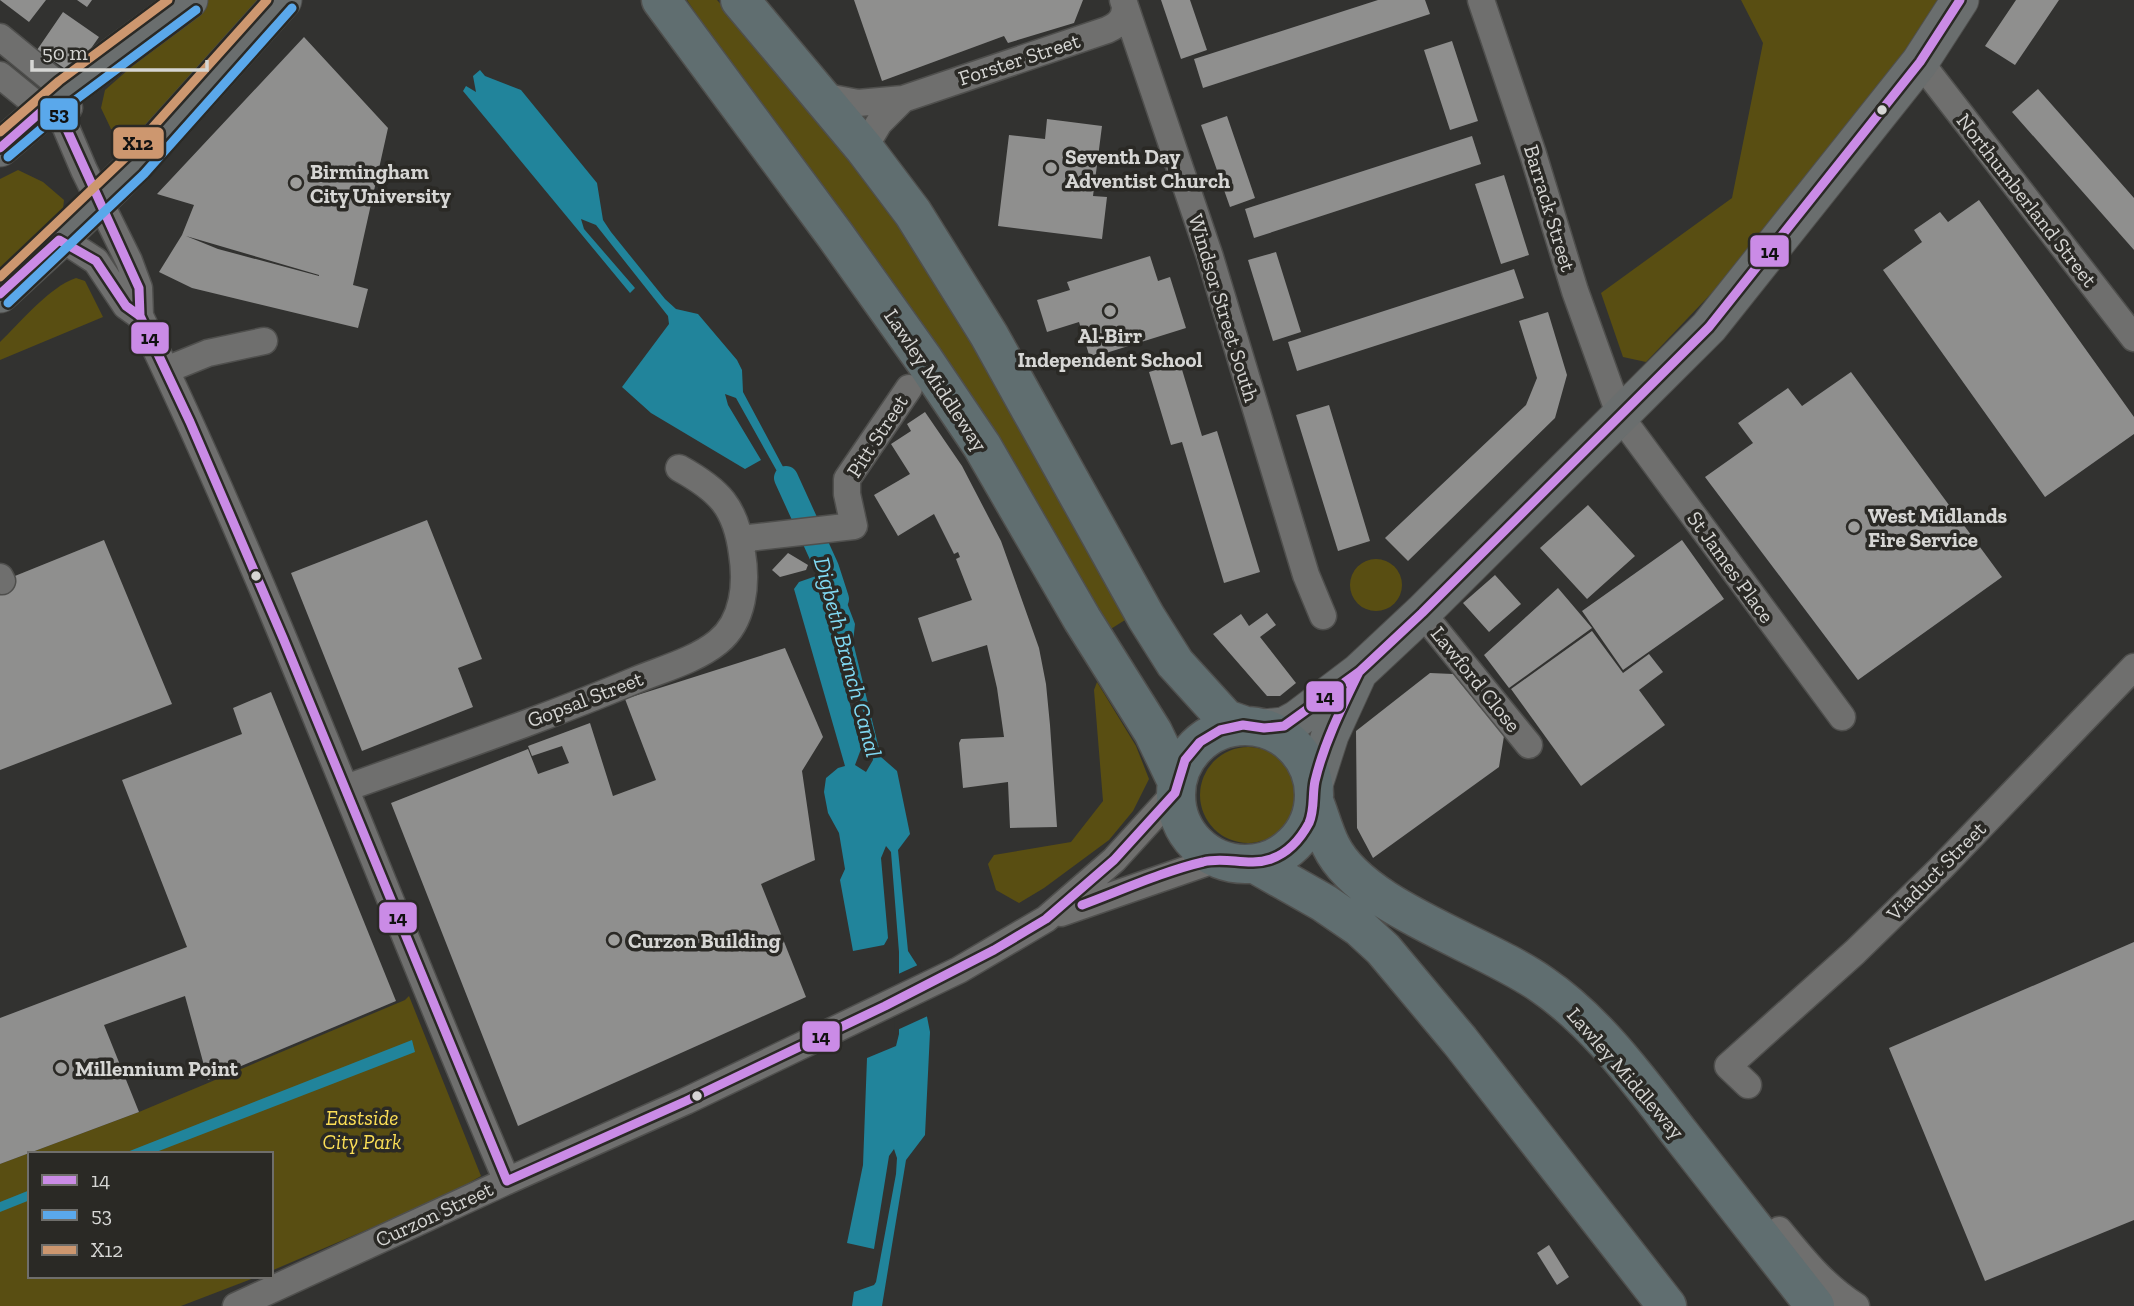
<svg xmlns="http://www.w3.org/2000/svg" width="2134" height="1306" viewBox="0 0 2134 1306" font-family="'Zilla Slab',serif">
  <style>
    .green { fill: #594e12 }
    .water { fill: #21849b; fill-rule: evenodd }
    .pier { fill: #323230 }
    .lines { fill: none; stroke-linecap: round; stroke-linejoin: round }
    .canal { stroke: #21849b; stroke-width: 24 }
    .building { fill: #8f8f8e; fill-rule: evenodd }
    .minor-casing { stroke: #4f4f4d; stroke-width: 29 }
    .secondary-casing { stroke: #4f4f4d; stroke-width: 39 }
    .trunk-casing { stroke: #4f4f4d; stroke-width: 41 }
    .minor { stroke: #6f6f6e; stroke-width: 26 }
    .secondary { stroke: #6a6e6e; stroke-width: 37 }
    .trunk { stroke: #606e70; stroke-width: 38 }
    .bus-1-casing { stroke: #2a2925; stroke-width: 14 }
    .bus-2-casing { stroke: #2a2925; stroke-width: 14 }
    .bus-3-casing { stroke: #2a2925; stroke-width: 14 }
    .bus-1 { stroke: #ca8be6; stroke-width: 9 }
    .bus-2 { stroke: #5aa8eb; stroke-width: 9 }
    .bus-3 { stroke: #cd976f; stroke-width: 9 }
    .bus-dot { fill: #d6d6d4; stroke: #2a2925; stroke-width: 2.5 }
    .poi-dot { fill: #9d9d9b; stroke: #2a2925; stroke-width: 2.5 }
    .labels { text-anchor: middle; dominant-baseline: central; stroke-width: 7; stroke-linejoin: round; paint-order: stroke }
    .street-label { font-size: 21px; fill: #d6d6d4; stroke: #2a2925 }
    .poi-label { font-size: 21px; font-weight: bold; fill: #d6d6d4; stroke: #2a2925; text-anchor: start }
    .park-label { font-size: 21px; font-style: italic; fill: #fbde56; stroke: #2a2925 }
    .water-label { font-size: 23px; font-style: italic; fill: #80d9f3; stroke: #2a2925 }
    .line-badge { stroke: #2a2925; stroke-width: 2.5 }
    .pale-badge-label { font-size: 19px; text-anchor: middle; font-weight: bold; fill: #111 }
  </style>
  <rect width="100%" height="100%" fill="#323230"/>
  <!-- green -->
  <path class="green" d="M208,0H270L138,139L111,129L101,108L105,90Z
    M687,0H717L789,79L872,187L940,287L1030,439L1125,620L1106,632Z
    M1741,0H1941L1913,43L1765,237L1646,362L1623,357L1601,293L1732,198L1763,43Z
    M18,170L43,182L64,200L62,218L0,283V179Z
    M76,278L85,281L103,317L0,360V342C20,323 49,287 76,278Z
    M1350 585a26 26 0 1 1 52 0a26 26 0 1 1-52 0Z
    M1097,682L1136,746L1149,779L1133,811L1109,840L1044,888L1019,903L996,890L988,864L994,855L1071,842L1103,801L1094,690Z
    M1200 795a48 48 0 1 1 96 0a48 48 0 1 1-96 0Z
    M409,996L481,1176L448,1195L271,1271V1154H30V1276H259L181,1306H0V1164L139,1112L405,1000Z"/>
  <!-- water -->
  <path class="water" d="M480,70L485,76L521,90L597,183L603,220L611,232L665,299L676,309L698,314L737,360L742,370L743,392L805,508L794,506L783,482L736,398L725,394L728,405L761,460L745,469L651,413L622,387L669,324L668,316L596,225L581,219L584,229L635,288L630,293L463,91L466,86L476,92L473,76Z
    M821,567L834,569L855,624L853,642L881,757L897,771L910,834L898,850L908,951L917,965L930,1032L925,1135L906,1160L882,1306H852L854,1292L874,1285L876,1282L896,1174L897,1158L894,1149L889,1156L874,1249L847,1243L863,1165L867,1058L896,1046L899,1034V952L891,852L886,846L881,858L888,938L884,945L853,951L840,880L845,869L839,833L828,813L824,792L826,778L838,768L845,766L794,589L799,582L819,575ZM842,643L847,648L871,743L873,760L866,772L855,765L861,749L838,656Z
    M412,1040L415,1052L151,1154H122Z
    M30,1190V1200L0,1212V1202Z"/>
  <!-- pier -->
  <path class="pier" d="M920,964L930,1015L895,1031L894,976Z"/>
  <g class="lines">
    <!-- canal -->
    <path class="canal" d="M786,478L827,568L837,599"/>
  </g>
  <!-- building -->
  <path class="building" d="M0,0H46L29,22Z
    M77,0H92L87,7Z
    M854,0H1083L1074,23L1008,43L1004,36L882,81Z
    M1161,0H1190L1207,50L1181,59Z
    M1378,0H1425L1430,14L1203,88L1194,59Z
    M2016,0H2059L2015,65L1985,46Z
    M63,12L99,37L78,67L64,68L37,50Z
    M304,37L388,128L353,285L368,289L358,328L192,288L159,272L182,235L194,205L157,194ZM186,236L319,275V276L218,249Z
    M1452,41L1478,121L1450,130L1424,50Z
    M2038,89L2134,198V250L2012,112Z
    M1227,116L1255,198L1230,207L1201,125Z
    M1047,119L1102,126L1093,196L1107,197L1102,239L998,226L1009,135L1045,139Z
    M1472,136L1481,164L1254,238L1245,209Z
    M1504,175L1529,255L1501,264L1475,184Z
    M1979,200L2134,417V434L2045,497L1883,270L1922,242L1914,230L1940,212L1948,222Z
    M1276,252L1301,332L1273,341L1248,260Z
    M1150,256L1158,281L1170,277L1186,328L1090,358L1079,322L1047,332L1037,300L1070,290L1067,282Z
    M1514,269L1524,298L1297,371L1288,342Z
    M1548,312L1567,375L1555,418L1408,561L1385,538L1526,405L1537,378L1519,321Z
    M1180,363L1202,436L1217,431L1260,572L1224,583L1182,442L1171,445L1149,372Z
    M1851,372L2002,577L1858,680L1705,477L1753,443L1738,423L1788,388L1802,406Z
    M1329,405L1370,541L1338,551L1296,415Z
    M925,412L962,466L1001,541L1039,648L1046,684L1050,725L1057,827L1010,828L1008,782L963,788L959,743L961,739L1004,737L997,688L987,645L932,662L918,618L972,600L956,559L960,557L958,552L954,554L934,514L898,536L874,495L910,474L891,444L911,431L907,424Z
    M1588,505L1635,556L1587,599L1540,548Z
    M427,520L482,659L458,668L473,707L362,751L291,573Z
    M104,540L172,704L0,770V582Z
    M1682,540L1724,599L1623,670L1582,611Z
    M788,553L808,565L806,570L780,577L772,570Z
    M1495,575L1521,604L1489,632L1463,603Z
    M1558,588L1592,628L1509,688L1484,655Z
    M1267,613L1276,625L1260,637L1296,683L1280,696H1267L1213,634L1241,614L1249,626Z
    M1592,631L1623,673L1649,654L1663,672L1639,690L1665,725L1581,786L1511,689Z
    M785,648L823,737L802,771L815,860L761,884L806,997L518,1126L391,803L528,749L538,774L569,763L562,746L532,756L528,746L590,723L613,796L656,780L625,699Z
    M1430,673L1453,674L1504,736L1499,767L1373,858L1357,828L1356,731Z
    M271,692L396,1001L208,1080L185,996L104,1025L139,1112L0,1164V1018L187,947L122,780L242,734L233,708Z
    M2134,942V1220L1985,1281L1889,1048Z
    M1549,1245L1569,1277L1557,1285L1537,1253Z"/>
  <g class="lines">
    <defs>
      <path id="minor" d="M1123,0L1210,257L1306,575L1323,616
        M1481,0L1533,154L1575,291L1620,416L1842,717
        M0,37L66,91L69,108
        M1920,62L2134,338
        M0,75L43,110L64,123L84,170L129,261L139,288L140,316C276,598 383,893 507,1181
        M821,96L858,103L903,99L1107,30C1118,25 1124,20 1125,8
        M864,148L879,123L903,99
        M59,240L73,246L96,261L126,306L140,316
        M166,370L208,353L264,341
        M740,539L854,526L847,494V479L909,388
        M0,577L2,581
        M1422,613L1529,745
        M346,788C443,753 541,720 636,680C663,669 696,660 718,642C744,621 747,583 742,553C736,507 719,490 679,468
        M1061,913L1217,859
        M1748,1085L1728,1066L1855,952L1941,868L2134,667
        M1779,1230C1803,1259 1824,1286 1856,1306
        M236,1306L507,1181L686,1101L959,970L1046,919L1114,860L1175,793"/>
      <path id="secondary" d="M0,148L66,91L189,0
        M0,294L59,240L135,165L283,0
        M1264,728L1284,726L1297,719L1359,672L1422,613L1709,327L1920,62L1960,0
        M1314,785L1330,735L1357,676"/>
      <path id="trunk" d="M661,0L835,235L924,360L982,446L1082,619L1153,732L1177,782
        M740,0L864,148L913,213L989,335L1146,617L1175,663L1226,719L1243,725
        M1176 795a69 69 0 1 1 138 0a69 69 0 1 1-138 0Z
        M1314,801C1320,816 1324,832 1331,846C1361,908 1483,943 1541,984C1597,1022 1640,1082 1681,1135C1726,1192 1771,1249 1815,1306
        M1255,864L1324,903L1359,927L1383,949L1460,1041L1667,1306"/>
    </defs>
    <!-- minor casing -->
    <use href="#minor" class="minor-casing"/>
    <!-- secondary casing -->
    <use href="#secondary" class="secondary-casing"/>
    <!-- trunk casing -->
    <use href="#trunk" class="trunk-casing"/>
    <!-- minor -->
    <use href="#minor" class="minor"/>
    <!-- secondary -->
    <use href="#secondary" class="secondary"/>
    <!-- trunk -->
    <use href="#trunk" class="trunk"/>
    <defs>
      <path id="bus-1" d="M0,148L43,110L64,123L139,288L140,316L190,422L283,638L507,1181L686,1101L885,1006L994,950L1046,919L1114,860L1175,793L1185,760L1200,742L1220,730L1243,725L1264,728L1284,726L1359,672L1422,613L1709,327L1920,62L1960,0
        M0,294L59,240L96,261L126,306L140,316
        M1082,905C1120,891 1164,871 1203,862C1226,856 1248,867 1271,859C1288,853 1301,838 1309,823C1315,809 1312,795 1315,781C1324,743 1342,707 1359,672"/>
      <path id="bus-2" d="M8,157L74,101L196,10
        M8,303L144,174L292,8"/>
      <path id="bus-3" d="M0,132L59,81L168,0
        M0,277L126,157L267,0"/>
    </defs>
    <!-- bus-1 casing -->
    <use href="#bus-1" class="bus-1-casing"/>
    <!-- bus-2 casing -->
    <use href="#bus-2" class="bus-2-casing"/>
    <!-- bus-3 casing -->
    <use href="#bus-3" class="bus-3-casing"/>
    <!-- bus-1 -->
    <use href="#bus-1" class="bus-1"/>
    <!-- bus-2 -->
    <use href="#bus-2" class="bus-2"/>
    <!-- bus-3 -->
    <use href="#bus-3" class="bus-3"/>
  </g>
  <!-- markers -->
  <g class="bus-dot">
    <circle cx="1882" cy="110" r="6"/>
    <circle cx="256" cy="576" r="6"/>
    <circle cx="697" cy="1096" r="6"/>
  </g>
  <g class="poi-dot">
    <circle cx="1051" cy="168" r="7"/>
    <circle cx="296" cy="183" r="7"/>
    <circle cx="1110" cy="311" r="7"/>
    <circle cx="1854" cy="527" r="7"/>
    <circle cx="614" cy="940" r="7"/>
    <circle cx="61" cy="1068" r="7"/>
  </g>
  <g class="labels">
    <!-- street labels -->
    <g class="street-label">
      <text transform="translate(1019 59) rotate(-18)">Forster Street</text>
      <text transform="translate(2027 200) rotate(52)">Northumberland Street</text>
      <text transform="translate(1550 208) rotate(73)">Barrack Street</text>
      <text transform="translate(1224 308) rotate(73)">Windsor Street South</text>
      <text transform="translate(936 380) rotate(56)">Lawley Middleway</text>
      <text transform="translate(877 436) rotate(-57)">Pitt Street</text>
      <text transform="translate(1731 567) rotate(54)">St James Place</text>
      <text transform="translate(1476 679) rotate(51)">Lawford Close</text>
      <text transform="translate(585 699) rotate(-21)">Gopsal Street</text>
      <text transform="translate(1936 871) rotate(-45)">Viaduct Street</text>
      <text transform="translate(1626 1073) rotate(49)">Lawley Middleway</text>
      <text transform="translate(434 1214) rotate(-25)">Curzon Street</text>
    </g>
    <!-- poi labels -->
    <g class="poi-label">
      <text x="1065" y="156">Seventh Day<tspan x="1065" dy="24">Adventist Church</tspan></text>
      <text x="310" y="171">Birmingham<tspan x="310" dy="24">City University</tspan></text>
      <text x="1110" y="335" text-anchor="middle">Al-Birr<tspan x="1110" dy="24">Independent School</tspan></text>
      <text x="1868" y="515">West Midlands<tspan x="1868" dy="24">Fire Service</tspan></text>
      <text x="628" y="940">Curzon Building</text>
      <text x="75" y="1068">Millennium Point</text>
    </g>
    <!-- park labels -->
    <g class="park-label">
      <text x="362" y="1117">Eastside<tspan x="362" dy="24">City Park</tspan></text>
    </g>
    <!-- water labels -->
    <g class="water-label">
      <text transform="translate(848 657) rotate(75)">Digbeth Branch Canal</text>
    </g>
  </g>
  <g class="line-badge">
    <rect x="39" y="97" width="40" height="34" rx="7" fill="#5aa8eb"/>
    <rect x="112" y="126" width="53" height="34" rx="7" fill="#cd976f"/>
    <rect x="1749" y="234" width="41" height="34" rx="7" fill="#ca8be6"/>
    <rect x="130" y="321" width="40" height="34" rx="7" fill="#ca8be6"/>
    <rect x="1305" y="680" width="40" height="33" rx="7" fill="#ca8be6"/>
    <rect x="378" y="901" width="40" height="33" rx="7" fill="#ca8be6"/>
    <rect x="801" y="1020" width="40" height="33" rx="7" fill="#ca8be6"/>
  </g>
  <g class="pale-badge-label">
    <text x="59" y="120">53</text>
    <text x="138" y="150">X12</text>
    <text x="1770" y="258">14</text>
    <text x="150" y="344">14</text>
    <text x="1325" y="703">14</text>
    <text x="398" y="924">14</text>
    <text x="821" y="1043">14</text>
  </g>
  <!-- legend -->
  <rect x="28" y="1152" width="245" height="126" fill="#2a2925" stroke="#6f6e6b" stroke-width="2"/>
  <rect x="42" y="1175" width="35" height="10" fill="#ca8be6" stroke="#6f6e6b" stroke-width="2"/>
  <text x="91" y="1187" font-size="21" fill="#d6d6d4">14</text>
  <rect x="42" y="1210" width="35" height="10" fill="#5aa8eb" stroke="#6f6e6b" stroke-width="2"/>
  <text x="91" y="1222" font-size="21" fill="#d6d6d4">53</text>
  <rect x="42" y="1245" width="35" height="10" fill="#cd976f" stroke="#6f6e6b" stroke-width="2"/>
  <text x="91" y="1257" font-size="21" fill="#d6d6d4">X12</text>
  <!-- scale -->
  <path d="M32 60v10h175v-10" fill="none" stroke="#d6d6d4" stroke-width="3.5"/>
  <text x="42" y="60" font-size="21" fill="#d6d6d4" stroke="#2a2925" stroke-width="5" paint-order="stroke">50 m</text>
</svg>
